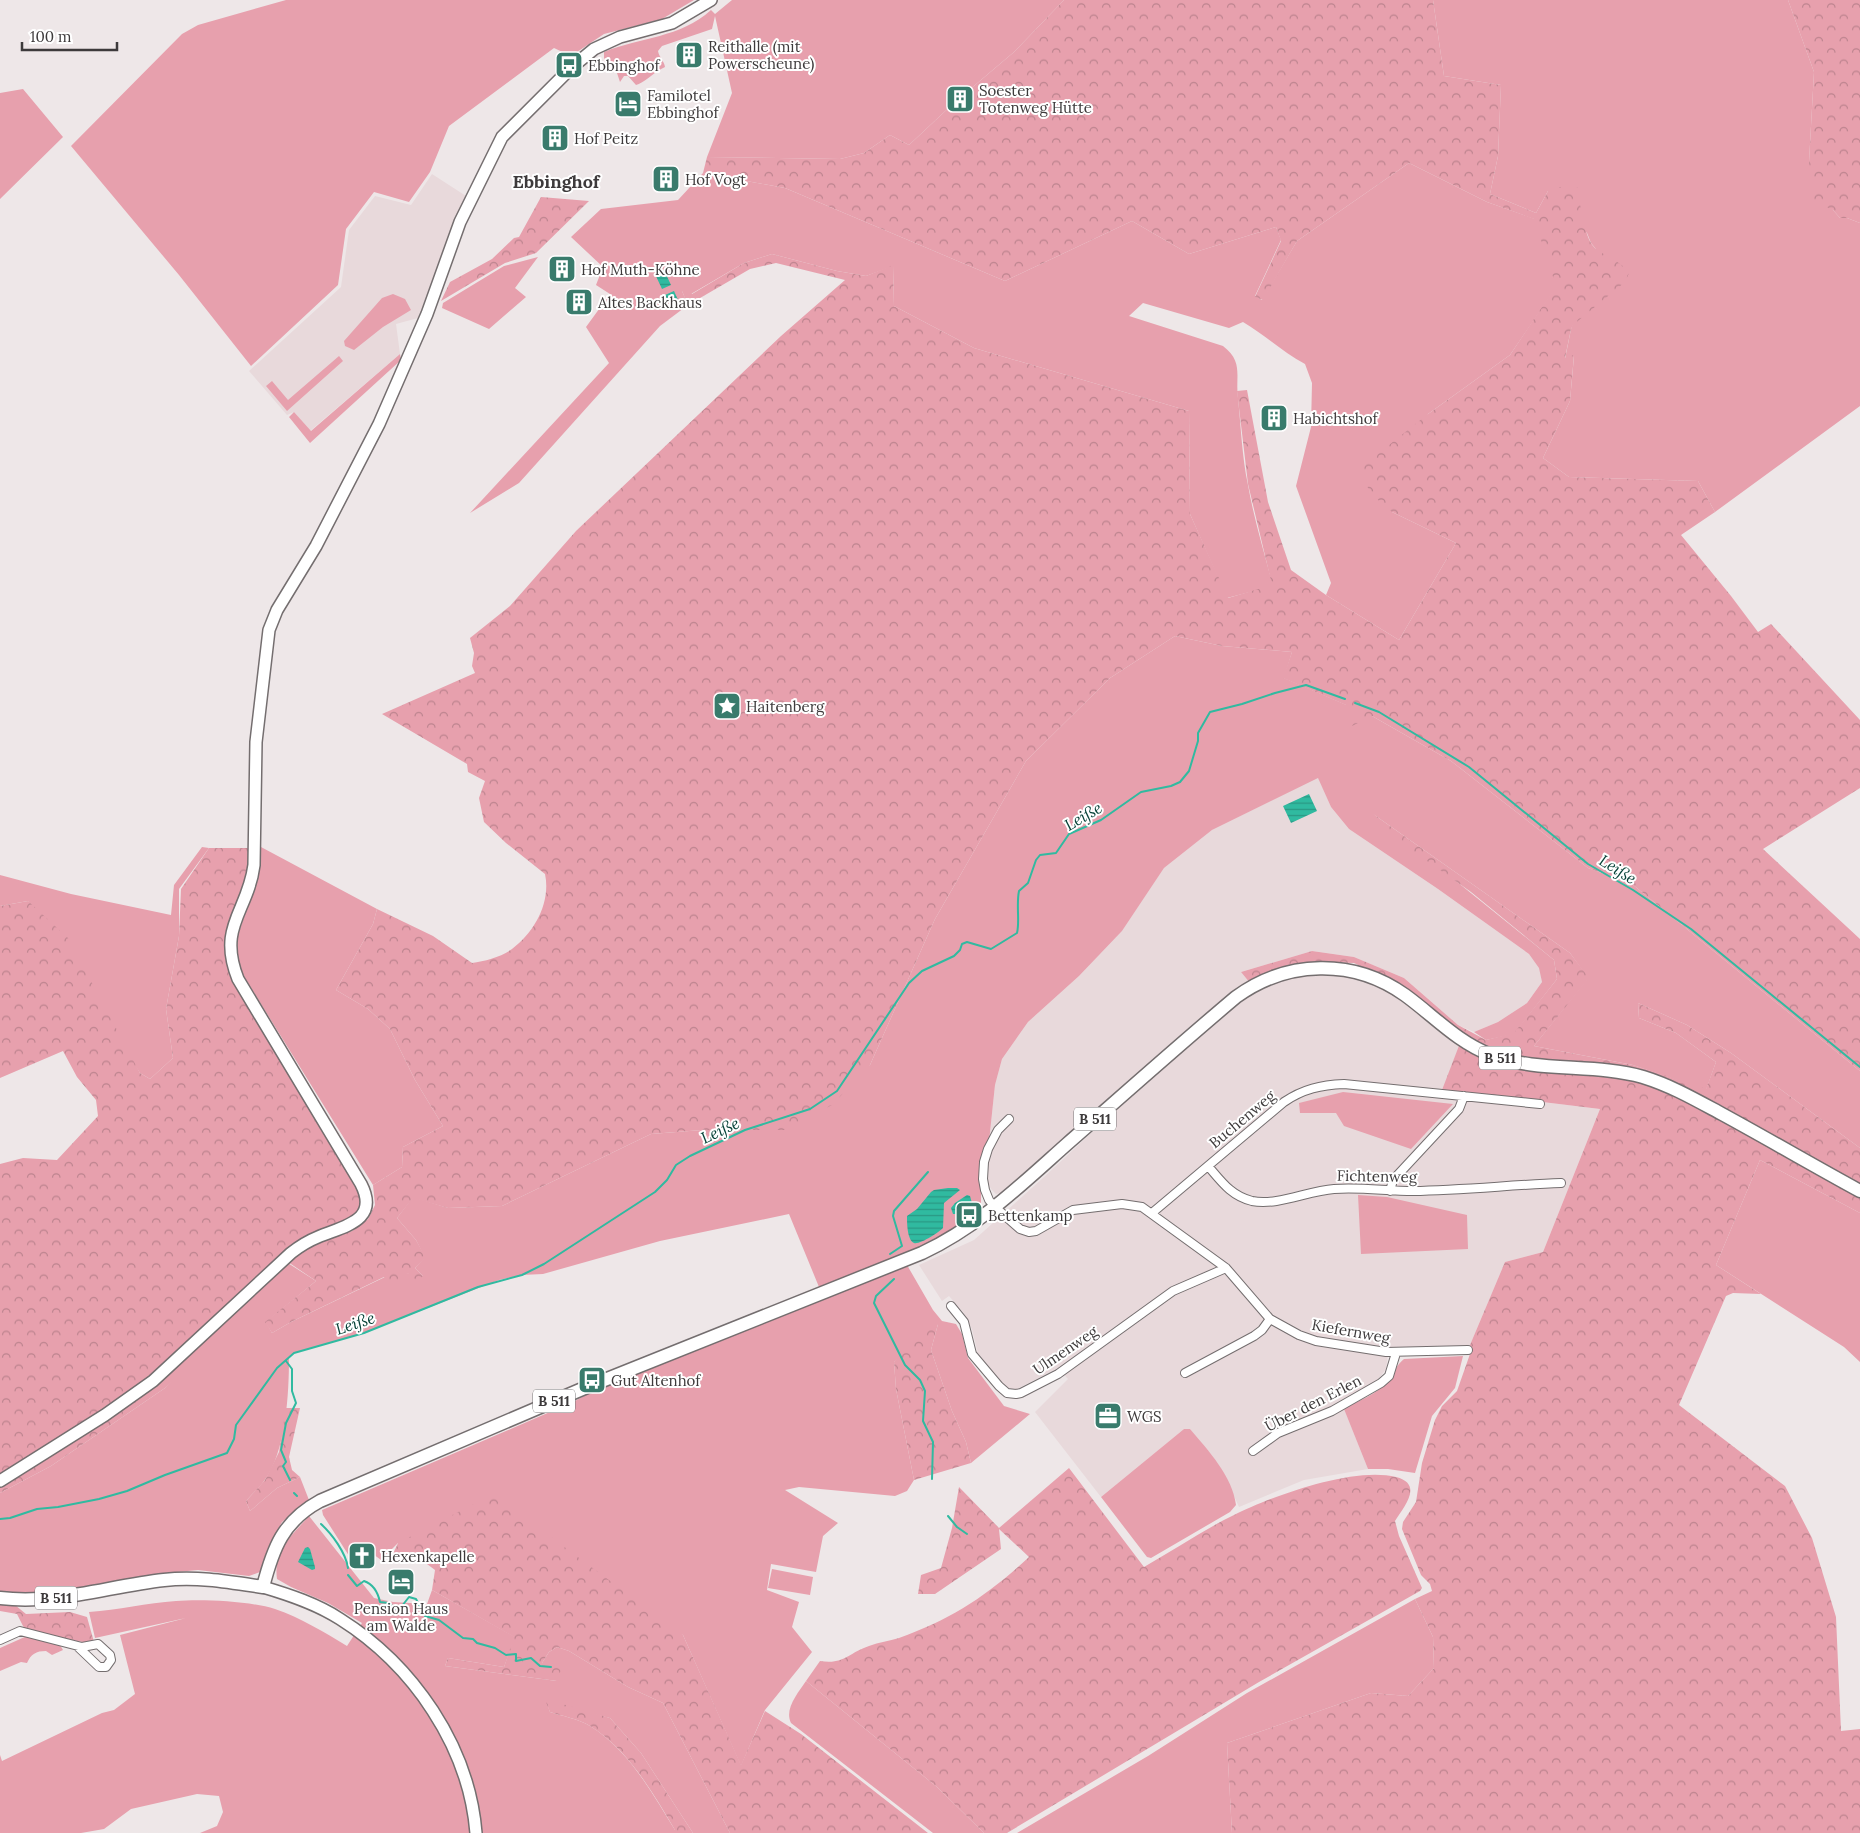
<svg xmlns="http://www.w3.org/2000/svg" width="1860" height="1833" viewBox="0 0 1860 1833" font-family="Lora,serif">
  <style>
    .built { fill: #e8d9db }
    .green { fill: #e7a0ad }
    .forest { fill: url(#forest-crowns) }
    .water { fill: url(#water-rules) }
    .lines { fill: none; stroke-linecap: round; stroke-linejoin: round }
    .stream { stroke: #30baa0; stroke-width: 2 }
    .street-casing { stroke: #746e6f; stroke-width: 10 }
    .secondary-casing { stroke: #746e6f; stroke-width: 14 }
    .primary-casing { stroke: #746e6f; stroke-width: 15 }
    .street { stroke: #fff; stroke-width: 8 }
    .secondary { stroke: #fff; stroke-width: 11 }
    .primary { stroke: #fff; stroke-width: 12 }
    .labels { text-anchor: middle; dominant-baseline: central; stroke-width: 4; stroke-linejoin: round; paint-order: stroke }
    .shield { fill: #fff; stroke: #777576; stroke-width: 1 }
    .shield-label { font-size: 14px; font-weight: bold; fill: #3d3a3b }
    .poi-label { font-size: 15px; fill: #3d3a3b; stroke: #fff; text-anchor: start }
    .street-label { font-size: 15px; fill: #3d3a3b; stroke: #fff }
    .water-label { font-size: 16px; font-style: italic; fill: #074238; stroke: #fff }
    .quarter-label { font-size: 18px; font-weight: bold; fill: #3d3a3b; stroke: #fff }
  </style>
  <defs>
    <pattern id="forest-crowns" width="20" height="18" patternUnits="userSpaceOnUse" patternTransform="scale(1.25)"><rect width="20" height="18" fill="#e7a0ad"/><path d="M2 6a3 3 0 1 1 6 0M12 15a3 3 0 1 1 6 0" fill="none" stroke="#bc838e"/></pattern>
    <pattern id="water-rules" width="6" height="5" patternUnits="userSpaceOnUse" patternTransform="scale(1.25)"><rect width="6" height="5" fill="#30baa0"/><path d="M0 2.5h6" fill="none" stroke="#2a9884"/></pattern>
  </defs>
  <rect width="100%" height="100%" fill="#eee7e8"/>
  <!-- built -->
  <path class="built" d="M432,174L466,196L418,318L396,324L400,354L310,431L294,412L287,415L249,371L341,287L349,230L375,196L411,205Z
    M1318,777L1331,807L1349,829L1438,889L1529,954L1540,968L1542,982L1527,1003L1498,1022L1474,1032L1458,1025L1404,978L1354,957L1312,951L1241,972L1250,983L1004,1192L996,1194L991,1189L987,1181L986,1170L995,1085L1002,1059L1028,1022L1079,976L1122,931L1164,868L1212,830Z
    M1332,971L1365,978L1395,992L1460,1043L1443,1090L1600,1109L1543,1252L1505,1262L1470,1345L1415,1350L1389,1348L1386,1369L1376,1382L1341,1401L1368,1469L1304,1480L1239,1507L1224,1474L1190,1429H1184L1101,1497L1035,1412L1068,1379L1058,1368L1017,1389H1008L978,1354L972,1329L963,1312L949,1296L942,1301L919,1265L974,1240L1044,1177L1207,1025L1255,987L1294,973Z"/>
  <!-- green -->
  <path class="green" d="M286,0H694L662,19L604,34L571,56L554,48L449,126L430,172L409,202L374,192L346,229L338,285L251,366L179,275L71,146L182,34L198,25Z
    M732,0H1064L1014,52L955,102L909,145L890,135L864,153L840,159L707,157L732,93L715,16L712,29L662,46L658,51C659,57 664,61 665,67C655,71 643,84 636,85L628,76H624L620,82L614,64L611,63L604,64V52C641,37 680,38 711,10L715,14Z
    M1433,0H1788L1814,72L1809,162L1833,210L1840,218H1847L1860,223V406L1715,512L1698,481L1569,477L1543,458L1570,401L1574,356L1565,359L1571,329L1596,249L1591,243L1587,233L1548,191L1536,213L1490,194L1498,156L1501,85L1444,76Z
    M23,89L63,137L0,199V93Z
    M1409,163L1487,202L1535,219L1557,286L1510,355L1428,414L1392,512L1456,543L1399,640L1326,595L1331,583L1296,486L1311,427L1312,383L1305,364C1283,352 1265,335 1243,322L1229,328L1143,303L1129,316L1223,346C1244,362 1235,376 1238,398C1241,427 1242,457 1248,485C1254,519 1264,552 1273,586L1227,598L1190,514L1189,411L974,348L894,306L893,266L866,276L837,271L772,254L744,263L691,294L682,291L688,305L660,326L519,483L470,513L609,363L586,327L610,294L596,285L603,267L571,237L601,209L678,200L703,173L785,188L1005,281L1132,221L1189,254L1276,227L1281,240L1255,296L1262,300L1297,241Z
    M538,257L515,288L526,297L489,329L442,308L443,303L504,266Z
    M393,294L405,299L411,310L383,327L354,350L345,346L344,341L382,298Z
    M400,354L401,360L310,443L289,417L294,412L311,431Z
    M339,356L343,361L287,411L266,386L272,381L288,400Z
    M1175,636L1222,646L1292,652L1284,678L1372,716L1451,761L1588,868L1632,884L1860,1071V1148L1731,1053L1687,1025L1638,1003L1639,1018L1676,1033L1716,1062L1706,1090L1633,1065L1534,1046L1588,978L1570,953L1373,814L1554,960L1557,979L1514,1034L1486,1040L1474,1032L1498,1022L1527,1003L1542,982L1539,968L1529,954L1438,889L1349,829L1331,807L1318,778L1212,830L1164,868L1122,931L1079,976L1028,1022L1002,1059L995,1085L986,1170H981V1207L936,1241L819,1287L789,1214L660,1241L543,1274L522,1275L499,1280L364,1333L294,1353L289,1358C289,1393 286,1452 264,1481C259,1488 252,1494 246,1501L250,1511L277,1488L300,1477L309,1500L282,1522L268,1548L260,1572L249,1576L198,1570L167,1573L125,1579L62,1593L27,1595L0,1592V1493L51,1466L165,1388L280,1258L316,1281L266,1322L272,1333L291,1322L385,1277L408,1273L423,1276L415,1268L425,1258L416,1240L397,1218L413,1197L448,1208L502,1206L651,1134L702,1130L870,1065L935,919L1026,761L1110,678Z
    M202,847L209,848L179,889V936L166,1009L173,1058L150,1079L140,1073L28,901L0,906V875L71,894L171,915L174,885Z
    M261,847L377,909L373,924L336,990L368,1009L390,1029L415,1080L443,1126L403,1147L402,1167L373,1185L243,975L237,957L236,941L258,875Z
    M1343,1092L1453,1104L1411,1149L1344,1126L1336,1113H1300L1299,1103Z
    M1760,1160L1860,1213V1362L1844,1347L1716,1265Z
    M1358,1195L1387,1197L1467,1215L1468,1249L1361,1254Z
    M907,1265L933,1310L942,1321L956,1324L962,1334L968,1358L1004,1406L1030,1414L971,1463L966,1442L952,1411L931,1350L938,1324L894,1362L896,1389L914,1480L907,1491L895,1496L799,1487L785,1490L838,1523L823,1536L816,1572L771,1564L767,1590L799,1602L792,1627L812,1652L765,1710L741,1766L683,1635L398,1543L381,1560L373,1554L371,1556L360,1551L351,1559L323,1515L322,1510L513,1428L573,1402L605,1385Z
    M1463,1356L1455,1388L1432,1416L1415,1473L1388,1469H1368L1344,1409C1357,1401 1378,1394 1388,1381C1394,1374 1396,1365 1404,1359Z
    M1184,1429H1190C1208,1450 1233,1477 1236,1505L1230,1512L1151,1558L1147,1557L1101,1497Z
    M309,1516L374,1598L393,1602L427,1604L432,1590L515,1637L504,1667L448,1658L445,1666L557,1681L542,1663L549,1652L557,1647L569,1651L628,1687L663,1703L730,1833H693L641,1753L610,1718L547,1703L550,1712C562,1716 579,1719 590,1726C629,1750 652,1793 675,1830V1833H200L217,1826L223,1812L219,1796L197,1794L131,1809L104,1829L81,1833H0V1755L2,1761L102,1713L114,1710L135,1694L120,1635L186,1618L95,1638L89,1612C118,1610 147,1603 176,1601C203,1599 249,1601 275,1609C301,1618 324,1632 347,1646L362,1623L328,1603L291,1587L277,1579C273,1551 292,1535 309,1516Z
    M772,1569L813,1577L810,1595L768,1588Z
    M1415,1599L1433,1637L1434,1668L1408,1696L1371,1693L1227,1743L1232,1833H1017L1148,1756L1247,1693Z
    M27,1636L60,1645L63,1650L52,1655L46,1651C36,1651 31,1654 27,1663L21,1662L0,1671V1648Z
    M806,1681L937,1787L984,1833H933L791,1723C784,1709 798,1693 806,1681Z"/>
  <!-- forest -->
  <path class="forest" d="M1064,0H1433L1444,76L1501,85L1498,156L1490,194L1536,213L1548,191L1576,182C1580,198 1583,237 1595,248C1606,257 1621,261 1629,273L1625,282L1573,325L1571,329L1565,358L1574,355L1570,401L1543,458L1569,477L1698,481L1715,512L1681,535L1731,596L1758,632L1771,624L1860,720V788L1763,849L1860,939V1071L1632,884L1588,868L1451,761L1372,716L1352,726L1346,705L1283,678L1292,652L1222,646L1175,636L1110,678L1026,761L935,919L870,1065L832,1105L784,1130H702L651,1134L502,1206L448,1208L413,1198L397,1218L416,1240L426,1258L415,1268L423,1276L417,1281L408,1273L391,1285L384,1277L291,1322L272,1333L265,1322L316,1281L285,1260L305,1246L352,1231L368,1219L375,1205L373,1185L402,1167L403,1147L443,1126L415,1080L390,1029L368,1009L336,990L373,924L377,909L433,936L472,963C485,961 501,957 512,949C535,932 551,902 545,874L506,843L484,822L479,798L485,781L468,772L467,764L382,714L475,673L472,666L474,653L470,638L510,606L576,531L781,336L845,280L776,263L750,269L688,305L682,291L687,288L692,294L744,263L772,254L837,271L866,276L893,265L894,306L974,348L1189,411L1190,514L1228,598L1272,585L1248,484L1237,391L1247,390L1268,502L1291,570L1326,595L1399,640L1456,543L1392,512L1370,493L1360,468L1428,414L1510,355L1556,286L1534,219L1487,202L1409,163L1297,241L1263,300L1255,297L1281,241L1276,227L1189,254L1132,221L1005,281L785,188L703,173L707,157L840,159L864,153L890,135L909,145L955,102L1014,52Z
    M1788,0H1860V223L1847,218H1840L1833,210L1813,201L1809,162L1814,72Z
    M541,197L589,201L536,253L505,263L441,301L450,282L492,259L514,238L519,237Z
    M1373,814L1570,953L1589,978L1534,1046L1633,1065L1706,1089L1716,1062L1676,1033L1639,1018L1638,1003L1687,1025L1731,1053L1860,1148V1213L1760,1160L1716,1265L1761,1294L1733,1293L1726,1296L1679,1405L1785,1486L1812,1538L1836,1617L1841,1731L1860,1729V1833H1232L1227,1743L1371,1693L1408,1696L1434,1668L1433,1637L1415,1599L1432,1591L1430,1584L1421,1575L1402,1529L1403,1522L1416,1502L1422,1463L1435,1420L1442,1406L1457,1391L1470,1354V1345L1505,1262L1543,1252L1600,1109L1442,1090L1460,1043L1399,984L1354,963L1319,962L1277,970L1250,983L1241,972L1312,951L1354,957L1404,978L1458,1025L1486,1040L1514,1033L1557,979L1554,960L1471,892L1369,820Z
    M209,848H255L251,879L226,935L229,974L361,1186L362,1211L280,1258L286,1273L165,1388L51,1466L0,1493V1164L23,1158L57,1160L98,1116L96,1100L77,1077L63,1051L0,1078V906L28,901L68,938L140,1073L150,1079L173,1058L166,1009L179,936L181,889Z
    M932,1316L938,1324L931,1350L952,1411L966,1442L971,1463L914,1480L896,1389L894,1362Z
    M286,1408H300L289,1457L292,1470L300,1477L277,1488L250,1511L246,1501L265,1480L279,1452Z
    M1069,1468L1144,1567C1174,1550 1203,1530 1234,1515C1272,1496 1354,1466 1396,1477C1424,1484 1404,1507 1395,1521L1399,1536L1422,1588L1420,1591L1259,1682L1007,1833H984L937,1787L806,1681L820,1661C844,1665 848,1653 869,1646C879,1642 889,1641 899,1638C952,1619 988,1595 1029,1557L999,1529L1001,1549L935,1594H918L921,1575L941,1568L952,1528L959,1487L999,1528Z
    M493,1494L683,1635L741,1765L765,1711L801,1734L928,1833H730L663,1703L628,1687L569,1651L557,1647L549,1652L542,1663L562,1667L557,1681L445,1666L448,1658L504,1667L514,1637L432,1590L435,1570L411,1552L392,1556L398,1543Z
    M0,1603L15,1605L26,1614L70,1612L87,1617L94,1642H83L29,1633L23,1626L17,1614L0,1611Z
    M546,1702L566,1705L610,1718L641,1753L693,1833H675V1830C653,1793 628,1749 590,1726C579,1719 562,1716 550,1712Z"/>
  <!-- water -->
  <path class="water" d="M664,270L671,285L662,289L655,274Z
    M674,291L679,302L671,306L665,295Z
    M1309,794L1317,811L1291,823L1283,806Z
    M948,1188H957L960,1190L944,1203L943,1228C939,1232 920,1245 914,1243C907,1240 907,1222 907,1216L917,1209L931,1192L934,1190Z
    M967,1195L970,1196L972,1203L956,1214H953L951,1208L955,1203Z
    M308,1547L310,1549L315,1567V1569L312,1570L298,1562L305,1548Z"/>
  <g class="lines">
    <!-- stream -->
    <path class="stream" d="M1355,703L1379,712L1469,767L1588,864L1633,890L1691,929L1860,1067
      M890,1254L902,1246L893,1216L894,1211L928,1172
      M894,1279L876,1296L874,1303L905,1365L920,1380L925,1391L923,1421L933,1442L932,1479
      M286,1361L292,1369V1391L296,1403L286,1423L281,1450L286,1462L283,1466L290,1480
      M294,1493L297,1496
      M948,1516L957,1527L967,1534
      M0,1519L10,1518L37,1509L58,1507L99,1499L127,1491L165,1475L227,1453L234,1439L236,1425L277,1368L294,1353L364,1333L478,1287L522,1275L544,1264L655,1192L667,1180L676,1165L690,1156L745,1130L810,1109L837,1091L909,983L922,971L954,956L960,950L962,944L967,942L991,949L1017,933C1020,921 1016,905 1019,891L1028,883L1036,860L1040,855L1056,853L1069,834L1101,820L1141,792L1171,786L1180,782L1189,771L1198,741V733L1210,712L1242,704L1275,693L1306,685L1345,699
      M321,1524C332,1534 346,1553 348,1568
      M348,1575L357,1586L364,1581C373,1584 378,1593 380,1602L389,1603L398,1611L409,1597L416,1599L425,1616L439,1620L463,1638L473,1639L477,1643L495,1648L506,1655L516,1654V1661L531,1658L540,1666L551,1667"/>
    <defs>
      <path id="street" d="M1009,1119L998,1130L988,1149L984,1162L983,1179L985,1190L989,1200L995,1207L1020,1229L1029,1232L1036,1231L1073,1210L1122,1204L1142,1207L1226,1268L1270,1319L1299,1335L1316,1341L1386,1352L1468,1350
        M1208,1166C1221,1181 1231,1196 1252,1201C1278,1206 1307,1191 1334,1189C1360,1187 1387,1191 1413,1191C1462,1190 1512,1185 1561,1183
        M1390,1191L1393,1180L1459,1109L1464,1096
        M1152,1213L1284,1102C1303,1089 1321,1085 1344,1084L1540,1104
        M951,1306L964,1322L972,1354L999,1386L1007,1393L1016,1394L1021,1393L1058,1374L1173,1291L1226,1268
        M1185,1373L1254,1336L1262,1330L1270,1319
        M1253,1451L1278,1433L1332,1411L1381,1383L1389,1376L1396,1353
        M0,1640L20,1631L82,1647L98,1644L110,1655L111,1660L106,1667H99L78,1647"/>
      <path id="secondary" d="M0,1481L105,1415L153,1381L291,1253C300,1246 308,1241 318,1237C344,1226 380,1221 361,1184L238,979C217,926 248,912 254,865L256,742L269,630L277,610L316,546L379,424L427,314L460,222L502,137L571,68L594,49L620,37L672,23L711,0
        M263,1587C290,1595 317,1604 340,1619C413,1665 469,1746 476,1833"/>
      <path id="primary" d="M0,1598C56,1605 109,1586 164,1580C197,1576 230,1582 263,1587C273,1548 283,1521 320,1501L587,1387L922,1253C978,1227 1022,1184 1067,1144C1123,1095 1179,1045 1236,997C1287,960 1353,958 1405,995C1434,1016 1457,1042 1491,1055C1539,1073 1594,1063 1643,1077C1672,1086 1696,1100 1722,1114C1768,1139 1814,1166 1860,1191"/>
    </defs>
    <!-- street casing -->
    <use href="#street" class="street-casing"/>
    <!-- secondary casing -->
    <use href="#secondary" class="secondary-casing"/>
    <!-- primary casing -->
    <use href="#primary" class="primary-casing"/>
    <!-- street -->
    <use href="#street" class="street"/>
    <!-- secondary -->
    <use href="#secondary" class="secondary"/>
    <!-- primary -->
    <use href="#primary" class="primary"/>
  </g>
  <!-- icons -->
  <defs>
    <symbol id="building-square" viewBox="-11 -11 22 22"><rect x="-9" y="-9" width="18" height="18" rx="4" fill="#397b6c" stroke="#fff"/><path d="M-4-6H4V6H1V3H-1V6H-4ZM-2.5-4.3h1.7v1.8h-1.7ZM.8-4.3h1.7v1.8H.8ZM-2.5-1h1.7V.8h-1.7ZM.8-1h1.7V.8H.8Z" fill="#fff"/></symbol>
    <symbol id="bus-square" viewBox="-11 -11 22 22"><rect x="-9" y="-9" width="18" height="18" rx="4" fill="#397b6c" stroke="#fff"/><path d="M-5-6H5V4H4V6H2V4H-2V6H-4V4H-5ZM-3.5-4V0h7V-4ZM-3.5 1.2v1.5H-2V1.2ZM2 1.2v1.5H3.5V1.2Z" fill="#fff"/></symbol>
    <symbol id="hotel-square" viewBox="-11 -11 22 22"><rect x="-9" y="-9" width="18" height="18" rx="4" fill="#397b6c" stroke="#fff"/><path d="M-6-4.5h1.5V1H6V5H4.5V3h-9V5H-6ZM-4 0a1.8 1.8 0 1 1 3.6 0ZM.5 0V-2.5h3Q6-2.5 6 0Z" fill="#fff"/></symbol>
    <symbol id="sight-square" viewBox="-11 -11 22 22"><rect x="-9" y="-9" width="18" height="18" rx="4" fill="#397b6c" stroke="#fff"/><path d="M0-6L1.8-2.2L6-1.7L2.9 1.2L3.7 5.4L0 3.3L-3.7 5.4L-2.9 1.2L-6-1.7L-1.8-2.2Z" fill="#fff"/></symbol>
    <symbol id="office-square" viewBox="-11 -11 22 22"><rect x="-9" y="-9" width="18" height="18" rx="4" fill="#397b6c" stroke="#fff"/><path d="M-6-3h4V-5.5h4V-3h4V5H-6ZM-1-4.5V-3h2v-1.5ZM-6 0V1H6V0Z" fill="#fff"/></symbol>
    <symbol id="church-square" viewBox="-11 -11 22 22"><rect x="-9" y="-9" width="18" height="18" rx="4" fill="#397b6c" stroke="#fff"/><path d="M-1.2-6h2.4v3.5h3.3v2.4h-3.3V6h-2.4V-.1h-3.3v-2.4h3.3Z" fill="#fff"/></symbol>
  </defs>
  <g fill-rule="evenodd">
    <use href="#building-square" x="673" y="39" width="32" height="32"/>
    <use href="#bus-square" x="553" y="49" width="32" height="32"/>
    <use href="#building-square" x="944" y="83" width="32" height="32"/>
    <use href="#hotel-square" x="612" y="88" width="32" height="32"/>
    <use href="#building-square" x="539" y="122" width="32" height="32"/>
    <use href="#building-square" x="650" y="163" width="32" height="32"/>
    <use href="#building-square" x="546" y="253" width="32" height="32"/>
    <use href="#building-square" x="563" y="286" width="32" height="32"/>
    <use href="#building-square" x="1258" y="402" width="32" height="32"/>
    <use href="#sight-square" x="711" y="690" width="32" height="32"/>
    <use href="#bus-square" x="953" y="1199" width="32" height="32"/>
    <use href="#bus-square" x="576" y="1364" width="32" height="32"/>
    <use href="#office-square" x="1092" y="1400" width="32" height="32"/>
    <use href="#church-square" x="346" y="1540" width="32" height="32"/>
    <use href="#hotel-square" x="385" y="1566" width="32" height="32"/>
  </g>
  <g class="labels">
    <!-- shield labels -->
    <g class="shield">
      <rect x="1479" y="1046.5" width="42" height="23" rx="4"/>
      <rect x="1074" y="1107.5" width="42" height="23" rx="4"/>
      <rect x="533" y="1389.5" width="42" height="23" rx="4"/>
      <rect x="35" y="1586.5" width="42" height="23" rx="4"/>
    </g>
    <g class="shield-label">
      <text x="1500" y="1058">B 511</text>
      <text x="1095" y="1119">B 511</text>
      <text x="554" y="1401">B 511</text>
      <text x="56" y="1598">B 511</text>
    </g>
    <!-- poi labels -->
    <g class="poi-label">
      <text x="708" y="46">Reithalle (mit<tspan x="708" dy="17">Powerscheune)</tspan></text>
      <text x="588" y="65">Ebbinghof</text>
      <text x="979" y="90">Soester<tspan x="979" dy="17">Totenweg Hütte</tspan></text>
      <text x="647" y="95">Familotel<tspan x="647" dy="17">Ebbinghof</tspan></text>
      <text x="574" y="138">Hof Peitz</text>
      <text x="685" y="179">Hof Vogt</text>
      <text x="581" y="269">Hof Muth-Köhne</text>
      <text x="598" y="302">Altes Backhaus</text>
      <text x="1293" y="418">Habichtshof</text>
      <text x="746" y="706">Haitenberg</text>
      <text x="988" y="1215">Bettenkamp</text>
      <text x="611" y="1380">Gut Altenhof</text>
      <text x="1127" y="1416">WGS</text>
      <text x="381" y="1556">Hexenkapelle</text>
      <text x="401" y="1608" text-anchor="middle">Pension Haus<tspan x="401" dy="17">am Walde</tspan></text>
    </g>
    <!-- street labels -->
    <g class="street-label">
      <text transform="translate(1242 1119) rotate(-40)">Buchenweg</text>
      <text transform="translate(1377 1176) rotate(1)">Fichtenweg</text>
      <text transform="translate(1351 1331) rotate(10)">Kiefernweg</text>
      <text transform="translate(1065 1350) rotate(-34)">Ulmenweg</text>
      <text transform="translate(1313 1403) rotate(-27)">Über den Erlen</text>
    </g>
    <!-- water labels -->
    <g class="water-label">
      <text transform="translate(1083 816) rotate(-30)">Leiße</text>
      <text transform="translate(1618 869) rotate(32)">Leiße</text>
      <text transform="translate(720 1130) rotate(-25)">Leiße</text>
      <text transform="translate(355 1323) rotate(-18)">Leiße</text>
    </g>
    <!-- quarter labels -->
    <g class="quarter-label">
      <text x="556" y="181">Ebbinghof</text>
    </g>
  </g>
  <!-- scale -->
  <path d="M22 42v8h95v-8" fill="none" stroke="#3d3a3b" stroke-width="2.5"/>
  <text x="30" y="42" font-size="15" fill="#3d3a3b" stroke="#ffffff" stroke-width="4" paint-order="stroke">100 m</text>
</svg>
